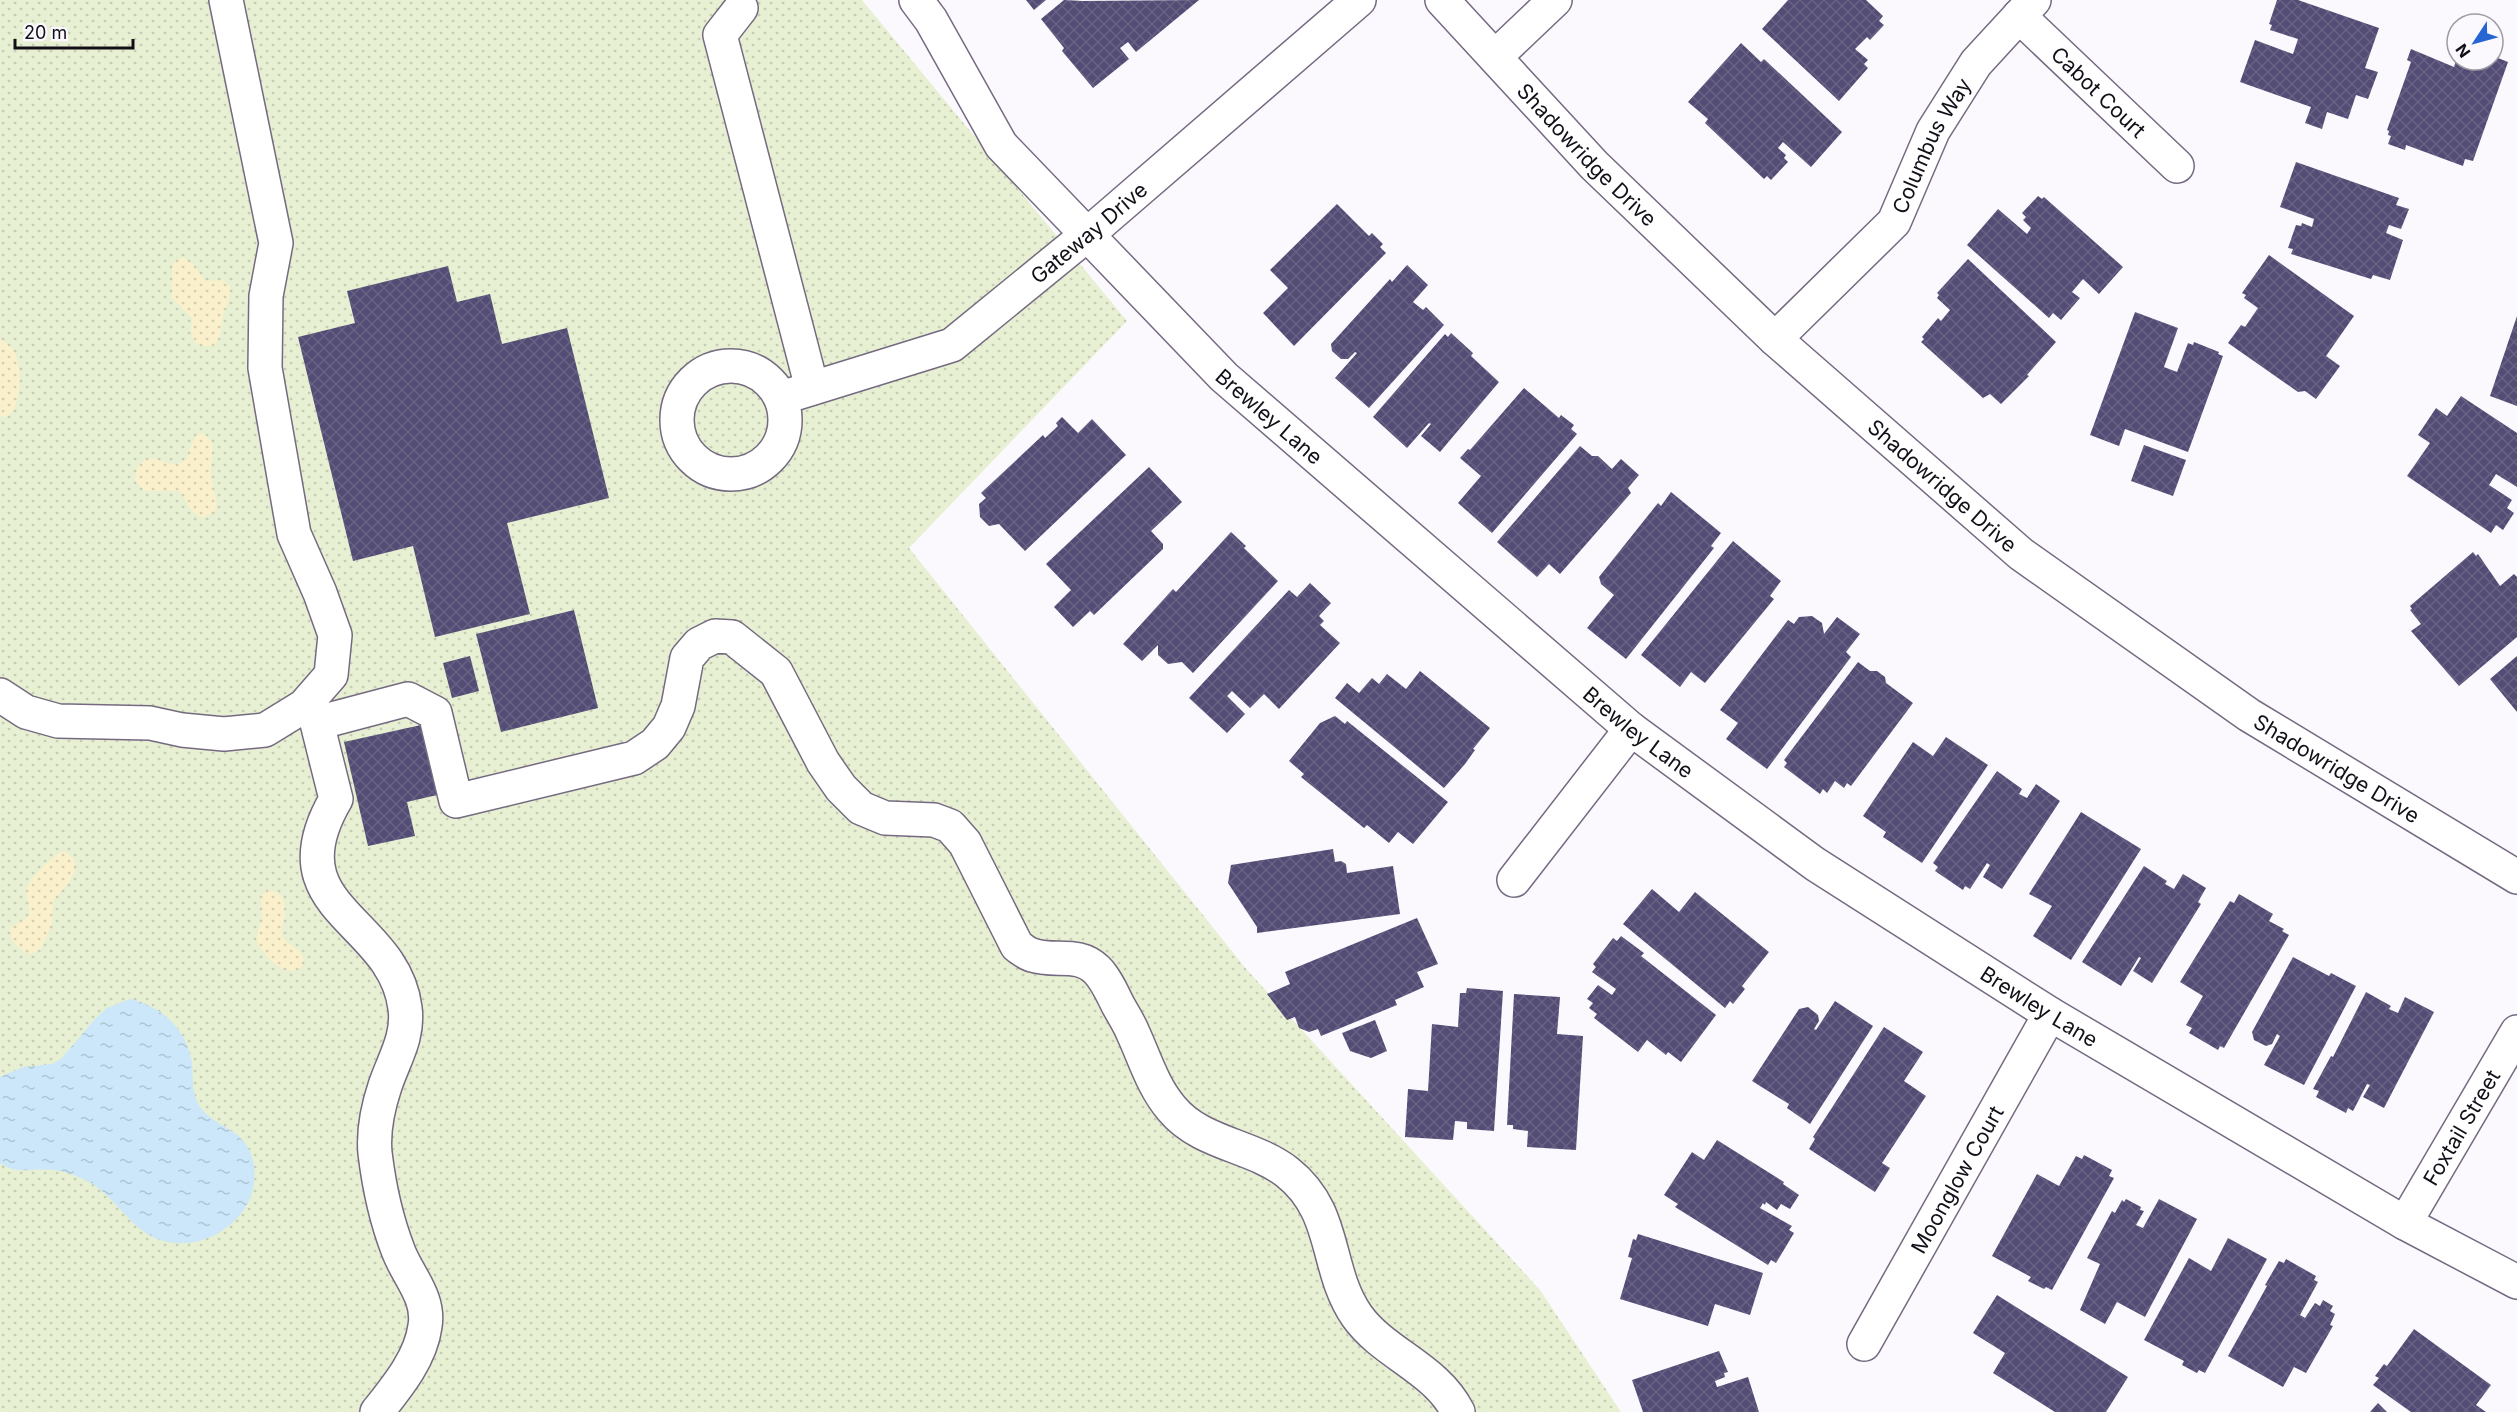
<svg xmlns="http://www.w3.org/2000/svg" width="2517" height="1412" viewBox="0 0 2517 1412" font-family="Inter,sans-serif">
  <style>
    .grass { fill: url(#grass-dots) }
    .sand { fill: url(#sand-dots) }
    .water { fill: url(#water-ripples) }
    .building { fill: url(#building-cross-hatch) }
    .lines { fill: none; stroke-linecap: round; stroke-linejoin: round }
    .minor-casing { stroke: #756a81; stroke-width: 36 }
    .major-casing { stroke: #756a81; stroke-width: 36 }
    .minor { stroke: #fff; stroke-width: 33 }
    .major { stroke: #fff; stroke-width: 33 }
    .labels { text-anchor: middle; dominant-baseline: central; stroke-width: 6; stroke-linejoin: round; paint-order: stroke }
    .street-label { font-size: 21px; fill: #130f18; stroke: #fbf9fe }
  </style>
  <defs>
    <pattern id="grass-dots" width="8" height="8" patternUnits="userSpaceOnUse" patternTransform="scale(1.5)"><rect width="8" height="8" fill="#e7f0d2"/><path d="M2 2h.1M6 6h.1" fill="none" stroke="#c5cdb4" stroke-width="1.8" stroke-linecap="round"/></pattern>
    <pattern id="sand-dots" width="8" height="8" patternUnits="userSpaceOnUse" patternTransform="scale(1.5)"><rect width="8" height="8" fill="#faf0cb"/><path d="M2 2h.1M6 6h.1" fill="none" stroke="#d5cdae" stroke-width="1.8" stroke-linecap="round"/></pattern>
    <pattern id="water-ripples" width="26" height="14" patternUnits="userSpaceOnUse" patternTransform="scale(1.5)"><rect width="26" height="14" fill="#cbe7f9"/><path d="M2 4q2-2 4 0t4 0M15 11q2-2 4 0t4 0" fill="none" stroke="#adc5d5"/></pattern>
    <pattern id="building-cross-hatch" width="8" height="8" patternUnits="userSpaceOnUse" patternTransform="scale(1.5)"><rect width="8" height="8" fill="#534d75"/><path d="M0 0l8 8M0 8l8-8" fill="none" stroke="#676283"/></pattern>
  </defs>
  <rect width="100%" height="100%" fill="#fbf9fe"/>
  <!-- grass -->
  <path class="grass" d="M0,0H862L1127,321L909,548L1247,970L1540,1290L1621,1412H0Z"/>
  <!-- sand -->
  <path class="sand" d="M183,257L193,264L205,281L223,280L230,287C231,299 226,305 223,316C220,328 223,336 214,346H203L194,342L191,331L192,318L172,298V267L174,262Z
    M0,338C4,342 11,346 14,351C23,364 21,410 7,417L0,416Z
    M201,433C221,442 209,459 211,475C212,489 220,499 214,512L202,518C189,512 187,502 180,491H144L135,480L137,467C155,448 164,469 181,463C193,459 187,439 201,433Z
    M64,851L74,859L75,871L69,882L54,900L51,927L40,950L31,954C21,950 9,942 10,930C14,923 24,922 28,916C32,908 26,900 26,892C26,881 54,854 64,851Z
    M267,890C293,893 284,916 281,934C287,948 308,948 302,967L294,971C278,971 262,954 256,939L262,918L261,896Z"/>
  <!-- water -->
  <path class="water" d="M130,999C162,1006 187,1030 192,1063C193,1075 192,1088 196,1099C208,1129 245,1124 253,1161C265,1214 206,1257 157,1239C130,1228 116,1198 91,1183C79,1177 66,1171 53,1170C33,1168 17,1175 0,1163V1077L23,1067L52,1064L61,1059L95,1019L107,1008Z"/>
  <!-- building -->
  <path class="building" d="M1026,0H1046L1034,10Z
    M1064,0L1083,1L1199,0L1136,52L1128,42L1120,48L1129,59L1093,88L1062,51L1064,48L1041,19Z
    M1788,0H1866L1883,16L1879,21L1884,25L1870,40L1867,37L1855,49L1868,60L1864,64L1868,68L1839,101L1762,29Z
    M2277,0H2298L2379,28L2365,68L2378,72L2368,99L2356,95L2348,119L2327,112L2322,129L2305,123L2311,107L2240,82L2255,40L2293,54L2298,39L2270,30L2272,25L2269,24Z
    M1741,43L1761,62L1764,59L1842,132L1811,167L1783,142L1778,148L1786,155L1784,158L1788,162L1771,180L1767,176L1764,179L1705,123L1708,119L1688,102Z
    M2411,49L2454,67L2456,60H2493V56L2508,62L2473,161L2465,159L2463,166L2406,145L2405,150L2388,144L2391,136L2388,135L2389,131L2387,130L2411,62L2407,60Z
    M2296,162L2399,198L2396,205L2409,209L2401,229L2389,225L2386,233L2403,240L2390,280L2373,275L2371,279L2291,254L2293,249L2288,248L2296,225L2301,226L2302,223L2312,227L2314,219L2280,207Z
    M2038,196L2042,199L2044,197L2123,267L2099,294L2083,279L2072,292L2080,298L2061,320L2053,313L2049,318L1967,245L1998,209L2027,234L2031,228L2023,220L2026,217L2022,213Z
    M1337,204L1369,236L1372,233L1383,244L1380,247L1386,253L1294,346L1263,313L1288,288L1270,270Z
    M2269,255L2354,316L2326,356L2340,366L2316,399L2305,391L2298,392L2228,343L2241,325L2245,327L2258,308L2244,298L2246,295L2242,293Z
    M1968,259L2056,342L2027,375L2029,376L2001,404L1990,394L1983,398L1921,342L1924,339L1922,337L1938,318L1941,321L1950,310L1937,298L1939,295L1937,293Z
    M1407,265L1428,285L1413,302L1423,310L1426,307L1444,325L1369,408L1335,378L1357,353L1355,352L1348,359H1341L1332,351L1331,344L1390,279L1392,282Z
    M448,266L457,302L490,294L502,344L567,328L609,498L507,523L530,614L435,637L413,546L353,561L298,337L355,323L347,291Z
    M2135,312L2178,328L2164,367L2177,372L2188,343L2193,345L2194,342L2219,352L2218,354L2223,356L2188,452L2125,429L2119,446L2090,435Z
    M2517,316V406L2490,396Z
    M1451,333L1473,353L1471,356L1499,382L1440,452L1421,436L1431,424L1429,423L1407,448L1373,417L1445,334L1448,337Z
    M1524,388L1559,418L1561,415L1574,425L1571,429L1577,434L1492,533L1458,503L1481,476L1460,458L1468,449L1470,450Z
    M2461,396L2517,433V487L2496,474L2489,485L2512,500L2507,508L2514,513L2503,530L2496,525L2491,533L2407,476L2430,443L2418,435L2436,408L2447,416Z
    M1062,417L1078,433L1092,419L1126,455L1025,551L999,524L989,526L980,517L979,504L986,498L981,493L1043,435L1045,438L1058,426L1056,423Z
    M2144,445L2186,460L2173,496L2131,481Z
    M1580,446L1592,456H1598L1612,469L1621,459L1639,475L1628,488L1631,493L1560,574L1549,564L1537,577L1497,542Z
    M1149,467L1182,502L1151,531L1163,544V549L1094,615L1090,611L1073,627L1054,607L1071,590L1046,564Z
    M1671,492L1721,533L1711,546L1714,548L1626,659L1587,628L1614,595L1601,584L1599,577L1658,503L1661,506Z
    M1231,532L1246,546L1244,548L1278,581L1193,673L1182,662L1168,664L1158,655V645L1142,661L1123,644L1173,589L1176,592Z
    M1733,541L1781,581L1770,596L1774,599L1705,683L1691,672L1680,687L1641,655Z
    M2473,552L2476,556L2478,554L2500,586L2514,574L2517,577V637L2459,686L2411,631L2421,624L2410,610L2412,609L2410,606Z
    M1310,583L1331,603L1319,616L1324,621L1320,625L1340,643L1279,709L1264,694L1250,708L1232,691L1227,696L1245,714L1227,733L1189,698L1289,590L1297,597Z
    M574,610L598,708L501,732L476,634Z
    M1812,616L1822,623L1824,634L1837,617L1860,634L1846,652L1851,657L1767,769L1726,739L1738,723L1720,710L1788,620L1794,624L1799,617Z
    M470,656L479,691L452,698L443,663Z
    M2517,656V712L2490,679Z
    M1858,662L1870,671H1877L1885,677L1886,683L1913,703L1851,786L1847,783L1844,788L1835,781L1827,793L1823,789L1820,794L1784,767L1787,763L1784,760Z
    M1420,671L1490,728L1473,749L1475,750L1465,764L1444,788L1335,698L1347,683L1359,693L1372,678L1379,684L1387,674L1406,689Z
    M1335,716L1345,724L1347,721L1448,802L1413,844L1398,832L1389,843L1367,825L1364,828L1301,777L1304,774L1289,761L1320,723Z
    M421,725L437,795L407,802L415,836L368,846L344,742Z
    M1946,737L1988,765L1922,863L1883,837L1886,832L1863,816L1913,742L1933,756Z
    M1997,771L2022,789L2019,794L2027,798L2036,784L2060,801L2002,889L1983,877L1990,865L1987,863L1970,889L1965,886L1963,890L1935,871L1938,867L1933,863Z
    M2081,812L2141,849L2071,960L2033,936L2052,906L2029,894Z
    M1333,849L1335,862L1341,861L1346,864L1347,873L1393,866L1400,914L1257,933V927L1228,883L1231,865Z
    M2144,866L2167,881L2165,884L2174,889L2183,874L2206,888L2198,902L2201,904L2152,983L2133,971L2141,958L2139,957L2121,986L2082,962Z
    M1652,889L1679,912L1695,892L1769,952L1742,986L1745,989L1733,1004L1730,1001L1725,1008L1623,924Z
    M2239,894L2273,914L2269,921L2284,929L2282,931L2289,935L2224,1048L2220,1046L2218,1050L2189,1033L2192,1028L2186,1025L2203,996L2180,982L2230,901L2234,903Z
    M1417,918L1438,964L1417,972L1424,987L1395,1000L1397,1005L1321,1036L1318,1029L1309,1032L1299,1028L1295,1017L1287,1020L1267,994L1290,984L1285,972Z
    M1621,936L1644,953L1641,956L1716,1015L1681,1062L1668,1052L1666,1055L1647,1040L1638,1052L1594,1018L1597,1014L1589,1008L1593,1003L1587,999L1598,985L1612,995L1616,989L1592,972L1596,967L1593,964L1613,938L1617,941Z
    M2293,957L2329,976L2331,973L2356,986L2304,1085L2264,1065L2280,1036L2277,1034L2272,1044L2266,1046L2254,1040L2252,1032Z
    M1467,988L1503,991L1494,1131L1467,1129V1122L1455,1121L1453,1140L1405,1137L1408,1089L1428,1091L1432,1024L1458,1027L1460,993H1466Z
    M2366,992L2391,1006L2389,1009L2398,1013L2405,997L2434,1012L2384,1108L2363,1097L2370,1085L2367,1084L2353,1111L2348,1108L2346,1113L2316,1097L2319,1091L2313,1089L2331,1056L2333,1057Z
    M1514,994L1560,997L1557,1034L1583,1036L1576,1150L1527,1147L1528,1131L1513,1129V1125H1507Z
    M1835,1001L1873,1026L1810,1124L1787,1108L1789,1104L1752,1081L1799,1009L1808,1007L1818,1015L1819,1021L1814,1029L1816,1030Z
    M1375,1020L1387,1051L1371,1058L1350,1051L1342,1033Z
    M1884,1027L1923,1052L1904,1081L1926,1096L1882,1163L1890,1168L1875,1192L1809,1149L1815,1139L1813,1137Z
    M1717,1140L1784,1182L1783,1184L1799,1195L1790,1209L1781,1204L1777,1210L1766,1202L1765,1205L1763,1203L1760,1208L1792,1226L1789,1230L1794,1233L1776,1263L1771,1260L1768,1265L1675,1207L1678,1204L1664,1195L1692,1152L1704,1160Z
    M2084,1155L2112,1170L2109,1176L2114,1178L2052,1290L2046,1287L2044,1289L2028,1281L2031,1277L1992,1256L2037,1174L2059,1186L2076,1156L2082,1159Z
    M2126,1199L2141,1207L2140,1210L2144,1211L2136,1225L2143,1228L2159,1199L2197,1219L2145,1317L2117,1302L2105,1324L2080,1310L2100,1264L2087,1258L2112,1211L2115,1213L2122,1200L2124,1202Z
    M1638,1234L1763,1273L1750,1315L1715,1304L1708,1326L1620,1299L1632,1258L1628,1257L1633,1239L1636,1240Z
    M2228,1238L2267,1259L2205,1373L2199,1370L2197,1373L2182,1365L2184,1361L2144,1340L2189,1258L2211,1271Z
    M2286,1259L2316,1276L2314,1280L2318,1282L2300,1315L2305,1318L2315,1303L2320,1306L2323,1300L2333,1306L2330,1311L2335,1314L2330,1325L2333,1326L2306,1373L2294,1367L2283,1387L2228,1356L2267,1286L2265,1285L2279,1261L2284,1263Z
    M1997,1295L2128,1377L2106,1412H2055L1993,1373L2005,1353L1973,1333Z
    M2414,1329L2491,1385L2476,1405L2486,1412H2411L2373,1385L2379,1378L2375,1376L2384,1364L2387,1366Z
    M1719,1351L1728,1372L1724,1373L1725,1377L1715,1381L1717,1387L1748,1377L1759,1412H1643L1632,1380Z
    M2378,1403L2387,1412H2370Z"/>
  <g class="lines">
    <defs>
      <g id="minor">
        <path id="s1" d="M916,0L931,20L1001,145L1224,377L1631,729L1815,864L2050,1014L2405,1223L2517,1282"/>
        <path d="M741,8L720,35L812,388"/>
        <path id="s2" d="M2019,16L2177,166"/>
        <path d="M1495,57L1555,0"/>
        <path id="s3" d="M1775,339L1894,222L1933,131L1976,63L2034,0"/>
        <circle cx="731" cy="420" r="54"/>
        <path id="s4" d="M781,398L952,345L1088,234L1359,0"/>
        <path d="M0,695L26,712L58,721L150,723L182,730L224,734L265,730L304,706L331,675L335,635L320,593L294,534L265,368L266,296L276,243L226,0"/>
        <path d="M1514,880L1631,729"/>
        <path id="s5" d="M2405,1223L2517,1032"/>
        <path id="s6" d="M1864,1344L2050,1014"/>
        <path d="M377,1412C397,1387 421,1358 425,1326C430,1297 407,1275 398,1250C386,1219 379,1186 375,1153C373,1131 378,1107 385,1086C394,1059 409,1037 405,1008C394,918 271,910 336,799L317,723L408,699L435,713L456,801L634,758L655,744L669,727L678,706L687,658L699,644L715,636L732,637L776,672L823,762L841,788L861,808L885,818L934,820L950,826L965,843L1017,946C1022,949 1027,954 1032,955C1055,963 1078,951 1097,970C1106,979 1112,993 1118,1005C1123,1014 1129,1023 1133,1033C1145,1059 1153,1087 1172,1109C1201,1144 1252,1145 1287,1172C1338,1212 1324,1268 1357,1316C1384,1354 1436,1368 1458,1412"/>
      </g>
      <g id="major">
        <path id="s7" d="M1442,0L1594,165L1775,339L2021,554L2249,715L2517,877"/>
      </g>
    </defs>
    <!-- minor casing -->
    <use href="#minor" class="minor-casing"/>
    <!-- major casing -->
    <use href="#major" class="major-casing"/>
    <!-- minor -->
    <use href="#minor" class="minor"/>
    <!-- major -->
    <use href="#major" class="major"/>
  </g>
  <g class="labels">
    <!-- street labels -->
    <g class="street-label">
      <text stroke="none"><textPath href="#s2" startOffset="110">Cabot Court</textPath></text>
      <text stroke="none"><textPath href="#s3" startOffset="252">Columbus Way</textPath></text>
      <text stroke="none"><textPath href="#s7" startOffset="212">Shadowridge Drive</textPath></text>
      <text stroke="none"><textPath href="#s4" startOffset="356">Gateway Drive</textPath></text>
      <text stroke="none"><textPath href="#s1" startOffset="550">Brewley Lane</textPath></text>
      <text stroke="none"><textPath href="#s7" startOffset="698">Shadowridge Drive</textPath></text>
      <text stroke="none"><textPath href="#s1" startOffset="1036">Brewley Lane</textPath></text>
      <text stroke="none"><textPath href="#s7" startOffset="1184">Shadowridge Drive</textPath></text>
      <text stroke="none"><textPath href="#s1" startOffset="1522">Brewley Lane</textPath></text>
      <text stroke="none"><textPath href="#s5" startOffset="111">Foxtail Street</textPath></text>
      <text stroke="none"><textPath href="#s6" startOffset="189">Moonglow Court</textPath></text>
    </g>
  </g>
  <!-- north arrow -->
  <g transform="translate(2475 42) rotate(234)"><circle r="28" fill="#fbf9fe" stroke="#9e9ba2" stroke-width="1.5"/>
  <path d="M0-4.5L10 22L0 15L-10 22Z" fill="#2665d2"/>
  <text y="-9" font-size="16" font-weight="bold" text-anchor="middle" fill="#130f18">N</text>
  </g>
  <!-- scale -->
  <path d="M15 39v9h118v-9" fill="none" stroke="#130f18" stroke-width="3"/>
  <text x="24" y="39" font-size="18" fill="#130f18" stroke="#fbf9fe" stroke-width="4.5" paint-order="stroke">20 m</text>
</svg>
